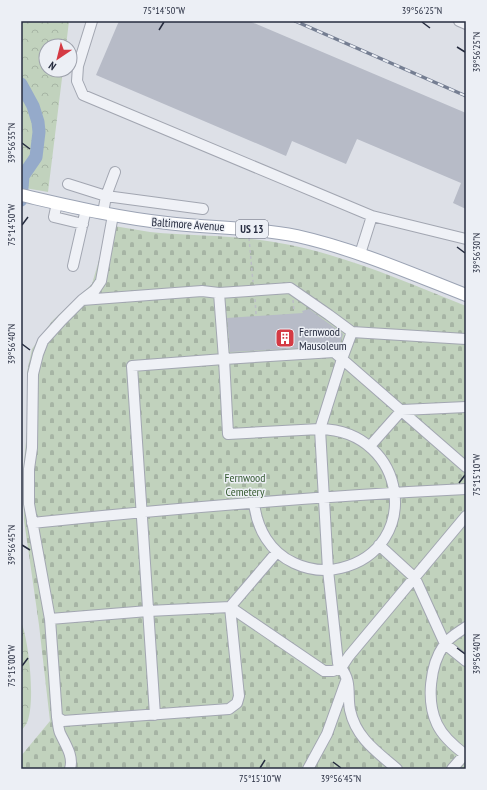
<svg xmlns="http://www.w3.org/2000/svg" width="487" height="790" viewBox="0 0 487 790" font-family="'PT Sans Narrow',sans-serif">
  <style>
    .forest { fill: url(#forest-crowns) }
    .cemetery { fill: url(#cemetery-stones) }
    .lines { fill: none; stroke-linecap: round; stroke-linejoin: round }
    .river { stroke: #95aaca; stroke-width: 13 }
    .building { fill: #b7bbc7 }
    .minor-casing { stroke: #a2a6b1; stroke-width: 12 }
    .major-casing { stroke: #9ba3b4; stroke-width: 14 }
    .path { stroke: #bbbec6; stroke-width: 1.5; stroke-dasharray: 3 3; stroke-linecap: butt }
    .minor { stroke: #eff1f6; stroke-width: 10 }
    .major { stroke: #fff; stroke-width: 12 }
    .rail-casing { stroke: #757e92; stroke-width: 3.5 }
    .rail { stroke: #eceff5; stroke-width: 2; stroke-dasharray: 6; stroke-linecap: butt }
    .ticks { fill: none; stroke: #262c3f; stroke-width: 1.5 }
    .labels { text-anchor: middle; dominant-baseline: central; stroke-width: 3; stroke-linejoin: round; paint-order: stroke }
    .shield { fill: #eceff5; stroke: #616676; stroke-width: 1 }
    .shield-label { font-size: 11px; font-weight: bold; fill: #262c3f }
    .street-label { font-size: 12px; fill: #262c3f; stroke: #eceff5 }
    .poi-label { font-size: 12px; fill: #262c3f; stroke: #eceff5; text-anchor: start }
    .park-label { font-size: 12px; fill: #365b32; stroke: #eceff5 }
    .neatline { fill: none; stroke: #262c3f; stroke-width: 1.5 }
    .ticks-label { font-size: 10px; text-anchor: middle; fill: #262c3f }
  </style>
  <defs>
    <pattern id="forest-crowns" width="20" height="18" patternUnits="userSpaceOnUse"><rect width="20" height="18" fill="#c1d2bd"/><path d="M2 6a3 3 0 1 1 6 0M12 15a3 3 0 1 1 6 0" fill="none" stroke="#a6b4a4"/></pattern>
    <pattern id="cemetery-stones" width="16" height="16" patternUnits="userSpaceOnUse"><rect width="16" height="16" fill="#c1d2bd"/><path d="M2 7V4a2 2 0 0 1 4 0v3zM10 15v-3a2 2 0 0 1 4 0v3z" fill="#a6b4a4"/></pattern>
  </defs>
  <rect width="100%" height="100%" fill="#dde0e7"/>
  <!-- forest -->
  <path class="forest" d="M21,21H69L66,46H46V70H63L48,192L25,188L24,180L21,179Z
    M21,621C29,642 35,698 28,720C27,724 24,727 21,731Z"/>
  <!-- cemetery -->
  <path class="cemetery" d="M114,226C126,228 138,230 150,232C191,236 233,235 274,242C341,253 403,281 466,306V769H21V756L50,721L39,625L24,520L23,473L28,421L27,372L32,349L52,321L92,284L106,236Z"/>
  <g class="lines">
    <!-- river -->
    <path class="river" d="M21,84L33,106L38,122L39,132L36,157L23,176L21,200"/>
  </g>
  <!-- building -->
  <path class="building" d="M119,21H249L466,113V209L453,203L461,183L357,139L346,164L292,141L286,156L96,75Z
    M309,309L343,334L339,348L334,346L230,352L227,318L303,313L302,311Z"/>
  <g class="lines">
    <defs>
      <path id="minor" d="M92,21L78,66L77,81L83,95L372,216L360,254
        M459,21L466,24
        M115,172L106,196L203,209
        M68,184L106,196L103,213
        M57,203L54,217L83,224
        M113,215L101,281L95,290L82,300L62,320L43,341L38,354L33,374L32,448L29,469V504L50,619L57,717L63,721L229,709L237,703L239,696L230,607L324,671H333L341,668L338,663L328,570L320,429C408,431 423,548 341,568C325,572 309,570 294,563C270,552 257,529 254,503
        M372,216L466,239
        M73,266L86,209
        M82,300L202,291L219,293
        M466,339L352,332L342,359L466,467
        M370,446L402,410L466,407
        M32,523C177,508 321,496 466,489
        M379,545L415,578L445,644L466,661
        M50,619L148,611L230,607L277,552
        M466,627C459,632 449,637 444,645C430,665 426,701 437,724C443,737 455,747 466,755
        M155,715L132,366L224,359L228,434L320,429L342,359L334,352L224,359L219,293L290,288L329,315L352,332
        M57,717C58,722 58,728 60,733C65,744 74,756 70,769
        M308,769L327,734L346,681
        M397,769C377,752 356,738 350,710C347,695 352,681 341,668L349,656L466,516
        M452,769L466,753"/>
      <path id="major" d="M21,195C69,206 118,218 167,223C210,228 254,227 297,236C355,249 410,273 466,295"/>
    </defs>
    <!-- minor casing -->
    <use href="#minor" class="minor-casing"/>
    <!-- major casing -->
    <use href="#major" class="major-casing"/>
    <!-- path -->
    <path class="path" d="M249,238L253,282
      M255,299L256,314
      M293,300L294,312"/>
    <!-- minor -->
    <use href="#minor" class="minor"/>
    <!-- major -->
    <use href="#major" class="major"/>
    <defs>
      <path id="rail" d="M295,21L466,96"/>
    </defs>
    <!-- rail casing -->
    <use href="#rail" class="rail-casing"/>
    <!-- rail -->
    <use href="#rail" class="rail"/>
  </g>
  <!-- ticks -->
  <path class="ticks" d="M422,22L430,28M159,30L164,22M457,47L465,52M22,143L30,149M22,225L28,217M457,247L465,253M22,344L30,350M459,483L465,475M22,545L30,550M457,648L465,654M22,666L28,658M333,762L341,768M260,768L265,760"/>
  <!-- icons -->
  <defs>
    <symbol id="building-square" viewBox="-11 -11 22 22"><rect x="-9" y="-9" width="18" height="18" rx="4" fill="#d43a44" stroke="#eceff5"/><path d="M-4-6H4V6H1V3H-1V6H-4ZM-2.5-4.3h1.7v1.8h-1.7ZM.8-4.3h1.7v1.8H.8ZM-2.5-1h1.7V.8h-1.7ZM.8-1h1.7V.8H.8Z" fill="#fff"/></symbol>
  </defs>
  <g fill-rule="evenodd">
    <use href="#building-square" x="274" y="327" width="22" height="22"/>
  </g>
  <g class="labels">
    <!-- shield labels -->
    <rect class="shield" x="236" y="220" width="32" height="18" rx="3"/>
    <g class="shield-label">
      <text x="252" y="229">US 13</text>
    </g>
    <!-- street labels -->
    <g class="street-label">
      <text transform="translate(188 224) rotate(4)">Baltimore Avenue</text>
    </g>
    <!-- poi labels -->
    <g class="poi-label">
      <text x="299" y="331">Fernwood<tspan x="299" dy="14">Mausoleum</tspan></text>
    </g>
    <!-- park labels -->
    <g class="park-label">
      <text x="245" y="477">Fernwood<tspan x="245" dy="14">Cemetery</tspan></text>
    </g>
  </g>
  <!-- border -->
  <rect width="487" height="790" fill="none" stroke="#eceff5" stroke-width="44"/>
  <!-- north arrow -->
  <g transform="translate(58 58) rotate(215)"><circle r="19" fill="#eceff5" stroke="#9da1ac"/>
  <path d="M0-3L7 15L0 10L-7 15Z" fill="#d43a44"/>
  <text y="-6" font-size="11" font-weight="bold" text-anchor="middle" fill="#262c3f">N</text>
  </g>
  <rect x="22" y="22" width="443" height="746" class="neatline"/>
  <g class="ticks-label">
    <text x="164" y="14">75°14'50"W</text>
    <text x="422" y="14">39°56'25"N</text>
    <text transform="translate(476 52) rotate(-90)" y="4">39°56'25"N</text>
    <text transform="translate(11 143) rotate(-90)" y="4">39°56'35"N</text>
    <text transform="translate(11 225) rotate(-90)" y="4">75°14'50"W</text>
    <text transform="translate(476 253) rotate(-90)" y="4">39°56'30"N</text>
    <text transform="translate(11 344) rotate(-90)" y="4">39°56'40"N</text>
    <text transform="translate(476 475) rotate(-90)" y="4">75°15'10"W</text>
    <text transform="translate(11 545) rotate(-90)" y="4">39°56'45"N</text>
    <text transform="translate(476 654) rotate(-90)" y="4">39°56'40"N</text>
    <text transform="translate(11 666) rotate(-90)" y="4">75°15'00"W</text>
    <text x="260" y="782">75°15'10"W</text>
    <text x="341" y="782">39°56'45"N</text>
  </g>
</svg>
